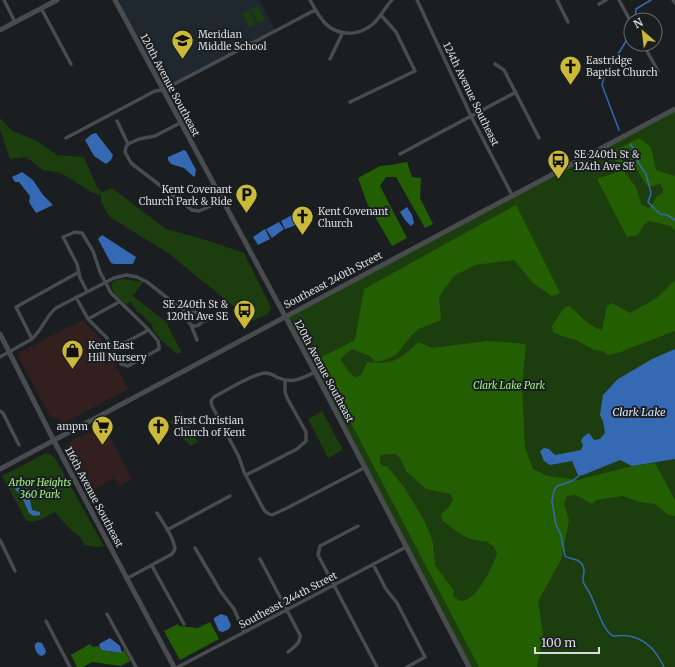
<svg xmlns="http://www.w3.org/2000/svg" width="675" height="667" viewBox="0 0 675 667" font-family="Merriweather,serif">
  <style>
    .commercial { fill: #321f1e }
    .built { fill: #1f282f }
    .green { fill: #1c3e0e }
    .forest { fill: #245e02; fill-rule: evenodd }
    .water { fill: #3669b3 }
    .lines { fill: none; stroke-linecap: round; stroke-linejoin: round }
    .stream { stroke: #3669b3; stroke-width: 1.5 }
    .street { stroke: #484c4f; stroke-width: 3.5 }
    .secondary { stroke: #484c4f; stroke-width: 5 }
    .labels { text-anchor: middle; dominant-baseline: central; stroke-width: 4; stroke-linejoin: round; paint-order: stroke }
    .poi-label { font-size: 10px; fill: #d9dbdd; stroke: #1a1e21; text-anchor: start }
    .street-label { font-size: 10px; fill: #d9dbdd; stroke: #1a1e21 }
    .park-label { font-size: 10px; font-style: italic; fill: #a2f186; stroke: #1a1e21 }
    .water-label { font-size: 11px; font-style: italic; fill: #d7e5fa; stroke: #1a1e21 }
  </style>
  <rect width="100%" height="100%" fill="#1a1e21"/>
  <!-- commercial -->
  <path class="commercial" d="M82,320L103,341L128,389L64,423L59,418H51L17,354Z
    M104,426L132,479L118,486L114,478L88,493L66,451V445L72,440Z"/>
  <!-- built -->
  <path class="built" d="M115,0H259L275,30L163,90Z"/>
  <!-- green -->
  <path class="green" d="M258,6L265,20L258,23L251,9Z
    M249,10L256,24L249,27L242,14Z
    M675,109V667H469L285,317Z
    M0,118L11,130L37,141L57,155L84,157L97,187L102,192L112,188L166,229L206,240L244,253L271,307L268,314L252,321L168,253L110,217L101,202V195L93,193L61,173L43,170L26,157L10,159L0,130Z
    M123,279L143,282L133,296L166,322L182,353H176L161,340L152,328L153,326L140,313H138L130,301L127,305C120,299 112,294 111,284L114,281Z
    M181,411L198,442L191,446L182,437L183,435L170,422Z
    M322,411L343,450L328,458L308,419Z
    M46,453L52,455L55,458L104,546L96,547L84,545L81,538L69,528L55,512C46,516 35,525 26,520L2,476Z"/>
  <!-- forest -->
  <path class="forest" d="M639,138L651,147L656,170L675,176V231L671,226L649,221L643,226L638,235L627,237L597,179L618,172L614,151ZM624,159L632,161L647,186H652L660,184L663,189V193C651,198 656,204 648,208L641,204L636,187L625,173L623,160Z
    M407,162L412,177L421,178L420,198L433,224L425,228L396,177H386L380,186L407,238L392,246L367,203L358,178L380,166L390,165Z
    M516,205L560,293L552,296L533,283L514,260L475,265L454,276L439,297L441,320L419,329L411,336L396,355L385,360L375,362L370,356L352,349L340,359L349,372L356,378L362,374L367,362C392,365 400,360 418,342L432,348L487,341L526,344L522,386L525,448L533,469L548,476L578,480L632,466L655,463L675,500V516L667,514L655,504L639,502L623,496L596,500L592,504L576,495L567,496L564,504L569,520L561,560L538,601L543,635L537,667H479L318,360L322,357L355,340L364,289ZM386,454H396L401,460L406,471L426,489L451,494L453,500L448,508L441,514L442,520C457,531 467,542 486,541L494,547L497,554C493,566 469,618 453,595L454,591L435,565L433,543L425,522L404,487L387,466H382L380,462V456Z
    M675,280V331L630,348L621,352L608,355L602,351L594,350L576,340L562,336L553,332L552,326L564,308L569,306C581,315 587,326 602,330L607,306L612,303L630,313L657,298Z
    M210,622L219,639L180,660L164,631L178,624L179,626L198,628Z
    M90,644L92,647L99,646L101,650L121,653L124,650L130,661L121,666L92,662L83,667H77L71,655Z"/>
  <!-- water -->
  <path class="water" d="M96,133L113,155L111,160L106,164L94,156L85,140L92,134Z
    M184,150L186,151L196,170L195,176L194,177L184,168L171,164L168,160V157Z
    M22,172L33,180L43,195L53,205L36,213L29,202L30,196L19,182H15L12,177Z
    M407,207L412,215L414,223L411,226L405,220L400,212Z
    M294,214L299,224L285,229L281,221Z
    M279,222L284,229L272,238L266,229Z
    M265,229L270,239L258,245L253,237Z
    M102,235L136,257L133,264H114L111,263L98,239Z
    M675,349V459L632,466L620,460L583,475H578L572,461L550,465L544,461L540,451L544,448L549,449L555,455L581,450L583,445L581,441L583,437L589,433L594,440L600,439L605,433L603,421L600,415L603,395L618,379L652,359Z
    M14,480H17L20,489L30,500L32,510L40,512V515L34,516L29,513L22,497L16,490L13,483Z
    M221,614L227,616L231,625L229,629L223,632L219,631L214,620V618Z
    M110,638L120,646L122,653L101,650L99,644Z
    M38,642L42,643L46,651L45,654L42,656C37,655 34,649 35,644Z"/>
  <g class="lines">
    <!-- stream -->
    <path class="stream" d="M635,20L636,9L651,0
      M619,130L602,85L604,77L631,33
      M630,144L638,155V162L646,174L651,193L648,202L660,214L667,215L675,220
      M580,475L572,481L557,486L554,491L552,501L556,525L561,535L565,556C570,560 580,558 583,566C586,572 582,576 583,581C584,585 587,588 589,592C596,604 602,630 613,636C618,636 624,635 629,636C646,639 657,652 664,667"/>
    <!-- street -->
    <path class="street" d="M4,0L15,22
      M310,0C320,19 329,35 353,33C361,32 367,29 373,24C381,17 385,7 392,0
      M417,0L471,116L512,195
      M557,0L568,22
      M619,0L631,22
      M673,0L675,3
      M599,4L606,0
      M41,8L71,64
      M643,44L658,71
      M330,59L342,34
      M495,64L504,70L539,138
      M350,102L415,71L396,32L381,15
      M117,121L128,144
      M66,138L155,91L163,90L315,10
      M128,144L126,147L125,152L131,163L192,210L199,211L223,201
      M128,144L139,139L155,136L180,123
      M400,154L516,92
      M76,297L88,319L107,338L121,364L128,366L159,349V346L158,341L148,329L111,293L100,272L93,251L82,233L75,232L63,237L77,264L80,278L87,291
      M188 319a7 7 0 1 1 14 0a7 7 0 1 1-14 0Z
      M88,319L119,302
      M201,322L207,320L223,312
      M191,325L197,340
      M32,339L16,307L79,272
      M113,349L145,332L148,329
      M0,357L32,339C42,330 46,316 56,308L114,278L126,275L137,277L147,282L189,315
      M315,372C303,378 292,384 279,378C274,376 271,373 265,373C252,374 227,390 214,397L211,401L212,406L239,457L244,472L264,510L267,513L272,515L287,508L364,468
      M0,411L3,413L19,445
      M246,475L297,449L306,441V432L287,398L285,392V381
      M358,526L320,546L318,555L377,667
      M167,530L230,496
      M0,540L15,571
      M195,548L221,592L234,609L244,632
      M260,559L300,635C301,643 294,647 288,652
      M373,564L386,589L397,603L425,657L407,667
      M152,566L184,624
      M126,579L172,554L175,549C173,536 164,524 157,513
      M107,614L136,667
      M46,621L70,667
      M178,667L406,547"/>
    <!-- secondary -->
    <path class="secondary" d="M115,0L315,372L469,667
      M0,30L57,0
      M0,334L54,441L174,667
      M0,469L675,109"/>
  </g>
  <!-- icons -->
  <defs>
    <symbol id="school-pin" viewBox="-11 -11 22 30"><path d="M0 17L-7.5 6A9.5 9.5 0 1 1 7.5 6Z" fill="#cbba39" stroke="#1a1e21"/><path d="M0-5L7-2L0 1L-7-2ZM-4 1L0 2.5L4 1V4Q0 6-4 4Z" fill="#111"/></symbol>
    <symbol id="church-pin" viewBox="-11 -11 22 30"><path d="M0 17L-7.5 6A9.5 9.5 0 1 1 7.5 6Z" fill="#cbba39" stroke="#1a1e21"/><path d="M-1.2-6h2.4v3.5h3.3v2.4h-3.3V6h-2.4V-.1h-3.3v-2.4h3.3Z" fill="#111"/></symbol>
    <symbol id="bus-pin" viewBox="-11 -11 22 30"><path d="M0 17L-7.5 6A9.5 9.5 0 1 1 7.5 6Z" fill="#cbba39" stroke="#1a1e21"/><path d="M-5-6H5V4H4V6H2V4H-2V6H-4V4H-5ZM-3.5-4V0h7V-4ZM-3.5 1.2v1.5H-2V1.2ZM2 1.2v1.5H3.5V1.2Z" fill="#111"/></symbol>
    <symbol id="parking-pin" viewBox="-11 -11 22 30"><path d="M0 17L-7.5 6A9.5 9.5 0 1 1 7.5 6Z" fill="#cbba39" stroke="#1a1e21"/><path d="M-3.5-5.5H1a3.5 3.5 0 0 1 0 7H-1V5.5H-3.5ZM-1-3.4V-.6H.8a1.4 1.4 0 0 0 0-2.8Z" fill="#111"/></symbol>
    <symbol id="shop-pin" viewBox="-11 -11 22 30"><path d="M0 17L-7.5 6A9.5 9.5 0 1 1 7.5 6Z" fill="#cbba39" stroke="#1a1e21"/><path d="M-5-2.5h2.3a2.7 3.5 0 0 1 5.4 0H5L5.5 6h-11ZM-1.5-2.5h3a1.5 2.3 0 0 0-3 0Z" fill="#111"/></symbol>
    <symbol id="supermarket-pin" viewBox="-11 -11 22 30"><path d="M0 17L-7.5 6A9.5 9.5 0 1 1 7.5 6Z" fill="#cbba39" stroke="#1a1e21"/><path d="M-6-5.5h2.5l.6 2H6L4.5 2H-2.5L-4.4-4H-6ZM-1.5 3.2a1.3 1.3 0 1 0 .1 0ZM3 3.2a1.3 1.3 0 1 0 .1 0Z" fill="#111"/></symbol>
  </defs>
  <g fill-rule="evenodd">
    <use href="#school-pin" x="170" y="28" width="25" height="34"/>
    <use href="#church-pin" x="558" y="54" width="25" height="34"/>
    <use href="#bus-pin" x="546" y="148" width="25" height="34"/>
    <use href="#parking-pin" x="234" y="182" width="25" height="34"/>
    <use href="#church-pin" x="290" y="204" width="25" height="34"/>
    <use href="#bus-pin" x="232" y="298" width="25" height="34"/>
    <use href="#shop-pin" x="60" y="338" width="25" height="34"/>
    <use href="#supermarket-pin" x="90" y="414" width="25" height="34"/>
    <use href="#church-pin" x="146" y="414" width="25" height="34"/>
  </g>
  <g class="labels">
    <!-- poi labels -->
    <g class="poi-label">
      <text x="198" y="34">Meridian<tspan x="198" dy="12">Middle School</tspan></text>
      <text x="586" y="60">Eastridge<tspan x="586" dy="12">Baptist Church</tspan></text>
      <text x="574" y="154">SE 240th St &amp;<tspan x="574" dy="12">124th Ave SE</tspan></text>
      <text x="232" y="189" text-anchor="end">Kent Covenant<tspan x="232" dy="12">Church Park &amp; Ride</tspan></text>
      <text x="318" y="211">Kent Covenant<tspan x="318" dy="12">Church</tspan></text>
      <text x="228" y="304" text-anchor="end">SE 240th St &amp;<tspan x="228" dy="12">120th Ave SE</tspan></text>
      <text x="88" y="345">Kent East<tspan x="88" dy="12">Hill Nursery</tspan></text>
      <text x="174" y="420">First Christian<tspan x="174" dy="12">Church of Kent</tspan></text>
      <text x="88" y="426" text-anchor="end">ampm</text>
    </g>
    <!-- street labels -->
    <g class="street-label">
      <text transform="translate(170 85) rotate(62)">120th Avenue Southeast</text>
      <text transform="translate(471 94) rotate(64)">124th Avenue Southeast</text>
      <text transform="translate(333 280) rotate(-28)">Southeast 240th Street</text>
      <text transform="translate(324 371) rotate(62)">120th Avenue Southeast</text>
      <text transform="translate(94 497) rotate(62)">116th Avenue Southeast</text>
      <text transform="translate(288 600) rotate(-28)">Southeast 244th Street</text>
    </g>
    <!-- park labels -->
    <g class="park-label">
      <text x="509" y="385">Clark Lake Park</text>
      <text x="40" y="482">Arbor Heights<tspan x="40" dy="12">360 Park</tspan></text>
    </g>
    <!-- water labels -->
    <g class="water-label">
      <text x="639" y="412">Clark Lake</text>
    </g>
  </g>
  <!-- north arrow -->
  <g transform="translate(643 32) rotate(332)"><circle r="19" fill="#1a1e21" stroke="#666a6c"/>
  <path d="M0-3L7 15L0 10L-7 15Z" fill="#cbba39"/>
  <text y="-6" font-size="11" font-weight="bold" text-anchor="middle" fill="#d9dbdd">N</text>
  </g>
  <!-- scale -->
  <path d="M535 647v6h64v-6" fill="none" stroke="#d9dbdd" stroke-width="2"/>
  <text x="541" y="647" font-size="12" fill="#d9dbdd" stroke="#1a1e21" stroke-width="3" paint-order="stroke">100 m</text>
</svg>
